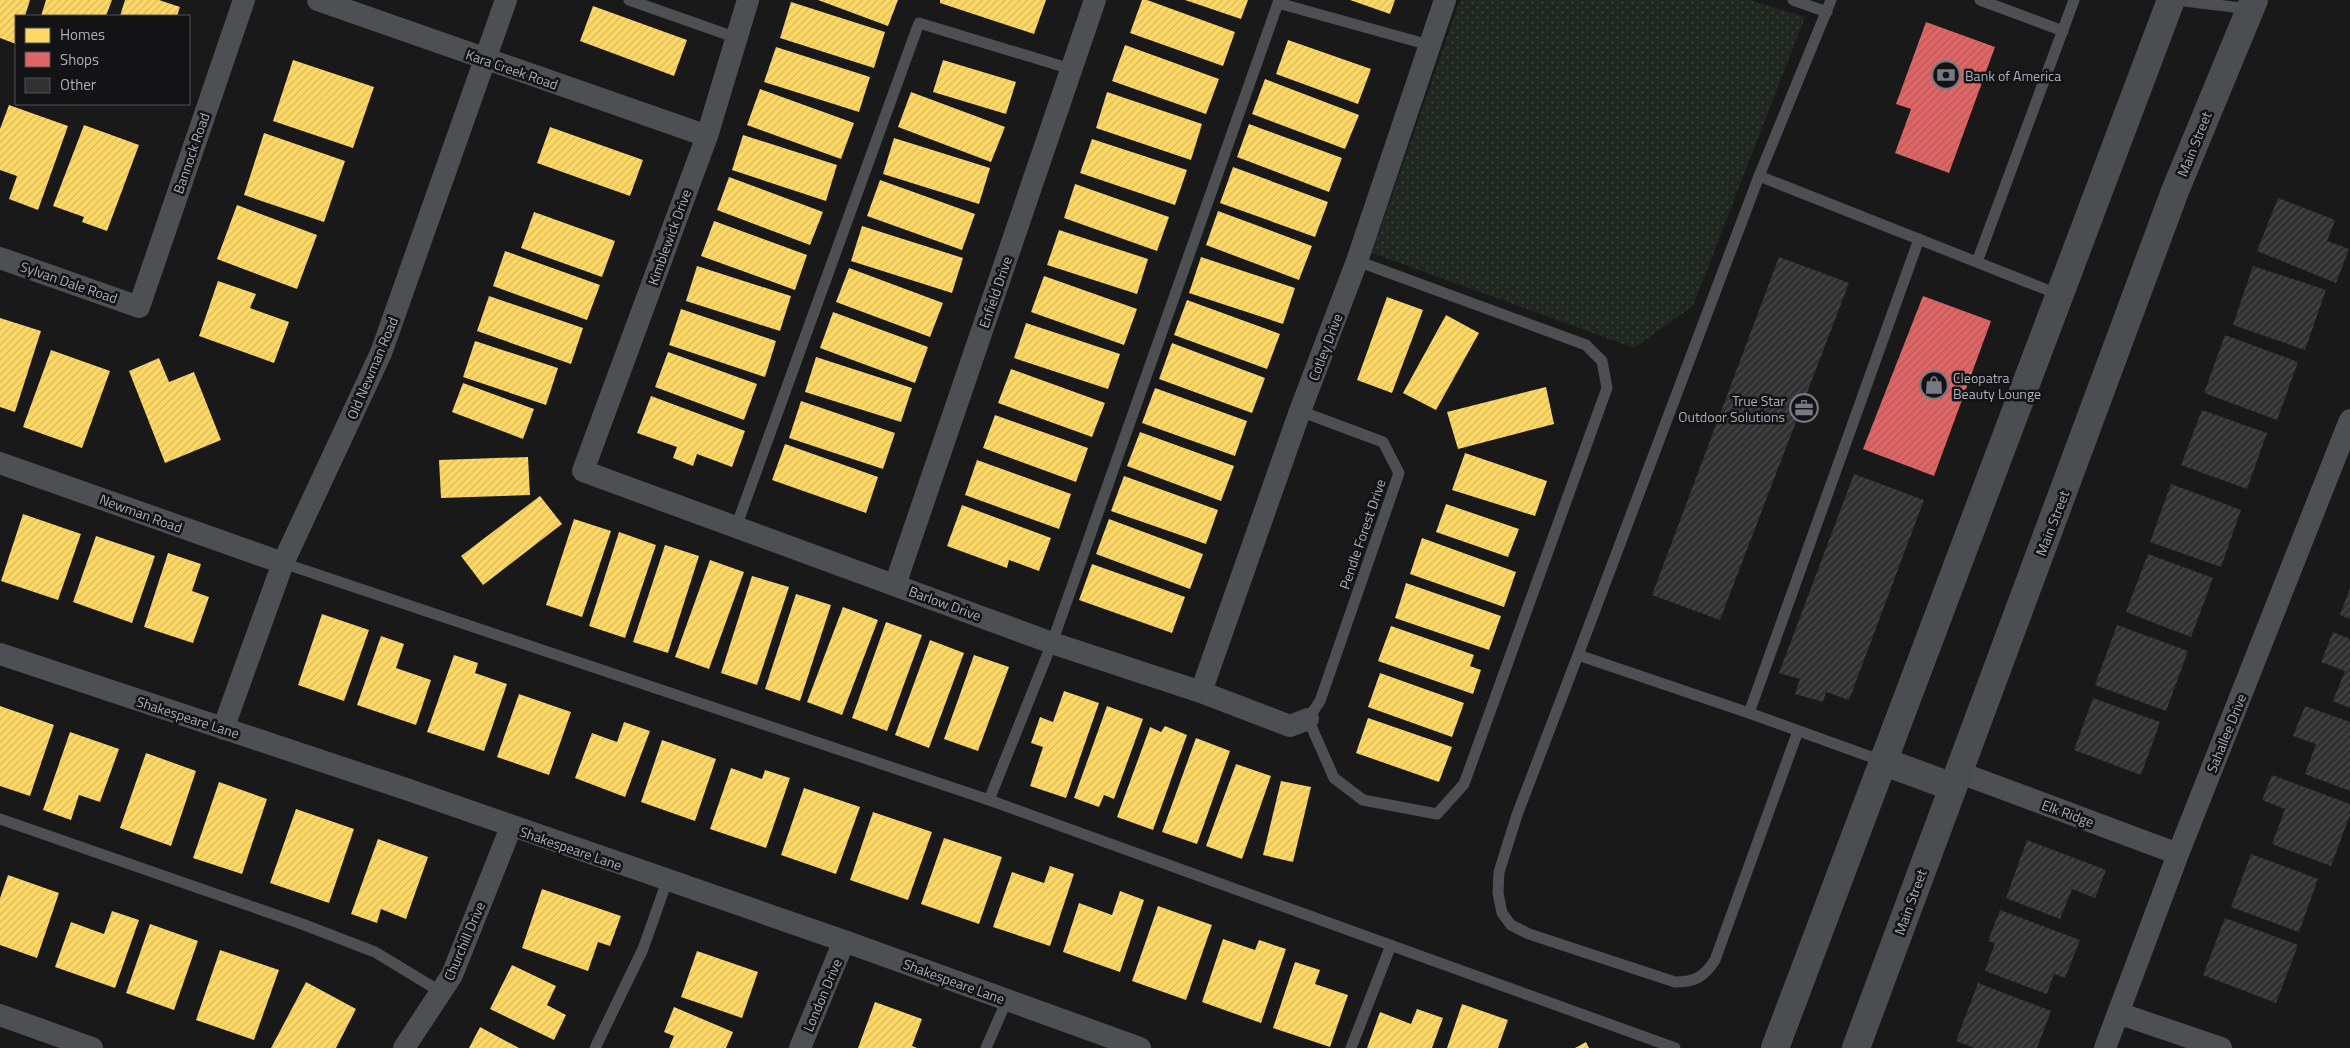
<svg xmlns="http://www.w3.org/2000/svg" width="2350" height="1048" viewBox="0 0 2350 1048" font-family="'Titillium Web',sans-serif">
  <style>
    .grass { fill: url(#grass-dots) }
    .homes { fill: url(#homes-hatch) }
    .shops { fill: url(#shops-hatch) }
    .building { fill: url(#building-hatch) }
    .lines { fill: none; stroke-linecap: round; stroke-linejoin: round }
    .service { stroke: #4d4f52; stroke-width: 11 }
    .minor { stroke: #4d4f52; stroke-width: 22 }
    .secondary { stroke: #4c4d51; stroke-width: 28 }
    .labels { text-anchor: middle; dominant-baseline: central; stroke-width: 5; stroke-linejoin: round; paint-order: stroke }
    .street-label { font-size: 14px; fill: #aaafbb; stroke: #131315 }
    .poi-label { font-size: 14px; fill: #aaafbb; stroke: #131315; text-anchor: start }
  </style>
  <defs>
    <pattern id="grass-dots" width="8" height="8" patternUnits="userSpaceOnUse" patternTransform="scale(1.25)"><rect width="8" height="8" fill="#1f2720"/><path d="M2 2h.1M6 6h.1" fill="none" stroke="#3d443e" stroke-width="1.8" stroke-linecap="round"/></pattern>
    <pattern id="homes-hatch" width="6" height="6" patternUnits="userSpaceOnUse" patternTransform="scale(1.25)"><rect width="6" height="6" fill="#ffd966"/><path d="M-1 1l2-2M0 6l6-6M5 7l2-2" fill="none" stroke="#d6b85d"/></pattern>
    <pattern id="shops-hatch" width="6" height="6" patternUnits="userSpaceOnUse" patternTransform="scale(1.25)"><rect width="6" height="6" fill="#e06666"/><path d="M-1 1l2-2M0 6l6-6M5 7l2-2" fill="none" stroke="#b55a5a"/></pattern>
    <pattern id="building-hatch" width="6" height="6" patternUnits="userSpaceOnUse" patternTransform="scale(1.25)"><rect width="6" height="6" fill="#313131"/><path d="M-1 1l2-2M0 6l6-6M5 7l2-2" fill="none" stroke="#4c4c4d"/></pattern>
  </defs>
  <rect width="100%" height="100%" fill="#191919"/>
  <!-- grass -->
  <path class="grass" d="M1460,0H1751L1805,17L1693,306L1634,348L1372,253Z"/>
  <!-- homes -->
  <path class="homes" d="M0,0H30L25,16H16V44L0,38Z
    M46,0H112L106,16H41Z
    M125,0H159L180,7L177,16H120Z
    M818,0H898L888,26Z
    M940,0H1046L1034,34L940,3Z
    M1142,0H1147L1235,32L1223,66L1130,33Z
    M1185,0H1248L1241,19Z
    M1350,0H1395L1390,14Z
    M791,2L885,32L874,68L780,38Z
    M593,6L687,40L674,76L580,41Z
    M1288,40L1371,69L1358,104L1276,74Z
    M1125,45L1219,79L1206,114L1112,81Z
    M776,47L870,77L859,112L764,82Z
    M293,60L374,87L353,148L273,121Z
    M943,60L1016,82L1006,114L933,92Z
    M1265,79L1359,115L1345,149L1252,114Z
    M760,89L854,123L841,159L747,125Z
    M911,92L1005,127L991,162L898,127Z
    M1107,92L1202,124L1191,160L1096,128Z
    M9,105L68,126L38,210L9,199L17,176L0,170V129Z
    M1249,124L1342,158L1329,192L1237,157Z
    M84,125L139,145L107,231L82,222L84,217L53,206Z
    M550,127L643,160L630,196L537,163Z
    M264,133L345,161L324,222L244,195Z
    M743,135L837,165L826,201L732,170Z
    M894,138L990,168L979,204L883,174Z
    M1092,139L1187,170L1175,205L1080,173Z
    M1233,167L1328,202L1315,237L1220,203Z
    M729,177L823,212L810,245L717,210Z
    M880,180L975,214L962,250L867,216Z
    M1075,184L1169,217L1157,251L1064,218Z
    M237,205L317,235L297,289L217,259Z
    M1218,211L1312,246L1299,280L1206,245Z
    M534,212L615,241L602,277L521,248Z
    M714,221L807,255L795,290L701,256Z
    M862,226L963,258L952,293L851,261Z
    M1059,230L1148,259L1137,294L1047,265Z
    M505,251L600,285L587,320L493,286Z
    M1201,257L1295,288L1283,324L1189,293Z
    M697,266L791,296L780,331L686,301Z
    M849,268L943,303L930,337L836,302Z
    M1044,276L1137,309L1124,345L1031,312Z
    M218,281L256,294L250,308L289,322L274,363L199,336Z
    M489,296L583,328L571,364L477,331Z
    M1387,297L1423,310L1392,393L1357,380Z
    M1187,300L1280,334L1267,369L1174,335Z
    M681,309L776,341L765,377L669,345Z
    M833,312L928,347L915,383L820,348Z
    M1446,315L1479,333L1436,410L1403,393Z
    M0,318L41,331L15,412L0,407Z
    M1026,323L1120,354L1108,389L1014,358Z
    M475,341L558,368L546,405L463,377Z
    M1172,343L1265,378L1252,413L1159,379Z
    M51,350L110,371L82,448L23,427Z
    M668,352L757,384L744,420L655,387Z
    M816,357L912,388L901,422L805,392Z
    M159,358L169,382L194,372L221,440L165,463L129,371Z
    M1011,369L1105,403L1092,437L998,403Z
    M463,383L534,409L523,439L452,412Z
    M1546,387L1554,424L1458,449L1447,412Z
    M1155,388L1247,421L1235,456L1142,423Z
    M651,396L745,431L732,467L697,454L693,466L673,458L677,447L637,433Z
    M801,401L895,433L883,469L789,438Z
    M995,415L1088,448L1076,482L983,448Z
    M1140,432L1234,466L1221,501L1127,466Z
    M785,444L878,477L866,513L772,480Z
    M1465,453L1547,481L1535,516L1452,490Z
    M528,457L530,495L441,498L439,460Z
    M977,460L1071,494L1059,529L965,495Z
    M1124,476L1218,510L1206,544L1111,511Z
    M540,496L562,524L483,585L461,556Z
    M1446,504L1519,529L1508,557L1436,532Z
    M962,505L1051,538L1039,571L1009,560L1007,568L947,546Z
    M23,514L81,534L58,600L1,581Z
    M574,519L611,531L582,617L546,605Z
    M1109,519L1203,554L1190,589L1096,554Z
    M619,532L656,545L625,638L589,626Z
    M96,536L155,556L132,623L73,602Z
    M1422,538L1516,572L1504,607L1410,574Z
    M665,545L699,556L668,653L633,642Z
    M168,553L201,564L192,591L209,597L193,643L144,627Z
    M710,560L744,572L709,669L675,657Z
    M1092,564L1185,597L1172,633L1079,600Z
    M752,576L789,587L757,685L721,673Z
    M1406,583L1501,616L1489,650L1395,618Z
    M796,594L831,605L800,701L765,689Z
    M843,607L878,620L842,715L807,702Z
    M322,614L369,630L344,701L298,685Z
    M886,622L922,635L887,731L852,718Z
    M1391,626L1474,655L1470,666L1481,670L1473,694L1378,661Z
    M381,636L404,644L396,668L431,680L416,725L357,705Z
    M930,640L964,653L929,748L895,735Z
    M454,655L478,663L475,673L507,684L484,751L427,732Z
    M974,655L1009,667L978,751L944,739Z
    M1380,673L1464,703L1452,737L1368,707Z
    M1064,691L1099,703L1066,798L1030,786L1043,747L1031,743L1040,717L1053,722Z
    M519,694L571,712L549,775L497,757Z
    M0,706L54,725L30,796L0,786Z
    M1107,706L1143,719L1114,799L1104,795L1099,807L1074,798Z
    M1368,718L1452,747L1439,782L1356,753Z
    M624,722L650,731L625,797L575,778L592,733L617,742Z
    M1165,726L1187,735L1153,830L1117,817L1150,727L1161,732Z
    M70,732L119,749L100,802L79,795L71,820L43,810Z
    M1196,738L1230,751L1197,844L1162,832Z
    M662,740L716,759L695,821L641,802Z
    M146,753L196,771L171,846L120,828Z
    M1236,764L1271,776L1242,859L1206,846Z
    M731,768L762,779L765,770L790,778L766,848L710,829Z
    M1281,781L1311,787L1293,862L1263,855Z
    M219,782L267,799L242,874L193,858Z
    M804,788L860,807L836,874L781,855Z
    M296,809L354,829L329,903L270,883Z
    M873,812L932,832L908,900L850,880Z
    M944,838L1002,857L979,924L921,904Z
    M378,839L428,857L406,919L381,909L377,923L351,914Z
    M1050,866L1074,874L1050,946L993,927L1012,872L1044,883Z
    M8,875L59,893L37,958L0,945V898Z
    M542,889L621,916L610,946L598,942L588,971L522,948Z
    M1120,891L1144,900L1120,972L1063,952L1079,903L1112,915Z
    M1158,906L1212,925L1186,1000L1132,981Z
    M112,911L139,920L115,988L55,967L71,922L104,934Z
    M150,924L198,941L174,1010L126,993Z
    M1223,939L1255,950L1259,940L1286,949L1261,1023L1202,1002Z
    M220,950L279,970L254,1040L196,1020Z
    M697,951L758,972L742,1018L681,997Z
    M1295,962L1320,970L1315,984L1348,995L1330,1047L1273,1028Z
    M512,965L556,986L547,1005L566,1015L554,1040L490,1009Z
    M306,982L356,1009L336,1048H271Z
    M875,1002L922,1019L912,1046L917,1048H858Z
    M1462,1004L1508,1020L1498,1048H1447Z
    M674,1007L733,1032L726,1048H669L674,1036L664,1032Z
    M1417,1009L1443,1018L1432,1048H1367L1380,1012L1411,1024Z
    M480,1027L519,1048H469Z
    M1586,1042L1589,1048H1575Z"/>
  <!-- shops -->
  <path class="shops" d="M1926,22L1995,47L1949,173L1895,153L1911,109L1896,104Z
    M1923,296L1991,321L1934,476L1863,449Z"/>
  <!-- building -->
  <path class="building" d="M2278,198L2335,220L2327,241L2349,249L2336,283L2257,251Z
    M1779,257L1849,283L1720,620L1652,595Z
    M2253,266L2326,290L2305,350L2233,325Z
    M2225,335L2298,362L2277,420L2204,393Z
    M2202,410L2267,433L2247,489L2181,465Z
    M1854,474L1924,500L1849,700L1826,692L1823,702L1795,694L1800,679L1779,673Z
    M2171,484L2241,510L2221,567L2150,542Z
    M2148,554L2213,578L2191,637L2126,612Z
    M2350,588V619L2340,615Z
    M2117,625L2188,651L2166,711L2095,685Z
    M2333,632L2350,639V708L2333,701L2345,671L2321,662Z
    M2093,698L2160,722L2141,775L2074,750Z
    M2305,706L2350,722V791L2305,774L2316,744L2293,736Z
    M2272,775L2350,804V815L2331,866L2272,844L2285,809L2262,800Z
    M2027,840L2106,870L2095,898L2072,889L2060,919L2006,898Z
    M2251,854L2318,879L2299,932L2231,907Z
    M2000,910L2080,940L2065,978L2054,974L2047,994L1985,971L1995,943L1988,941Z
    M2225,918L2298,945L2276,1003L2203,975Z
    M1978,983L2051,1011L2037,1048H1974L1956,1041Z"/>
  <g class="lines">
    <!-- service -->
    <path class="service" d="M629,0L737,38
      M1793,0L1827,12
      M1831,0L1759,176L2060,295
      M1980,0L2063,31
      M2176,0L2250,9
      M1977,262L2074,0
      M1300,411L1383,442L1399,473L1320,701L1308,719L1334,778L1363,800L1437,814L1464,784L1607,388L1602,361L1586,345L1357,261
      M736,527L919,23L1071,69
      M283,563L989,800L1675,1048
      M1578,655L1517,815L1499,872L1498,893L1502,913L1511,925L1529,934L1675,982C1695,982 1704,977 1715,960L1798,731
      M1749,713L1578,655L1759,176
      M1882,761L1749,713L1919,239
      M989,800L1052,643L1278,3L1429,45
      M0,819L302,924L375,952L441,992
      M595,1048L643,949L667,881
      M986,1048L1007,1000
      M1351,1048L1391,945"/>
    <!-- minor -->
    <path class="minor" d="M318,0L707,136
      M748,0L707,136L583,471L1052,643L1201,692L1290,726L1308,719
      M0,258L139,307L244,0
      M0,463L283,563
      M895,585L1095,0
      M0,654L409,790L844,941L1140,1048
      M1201,692L1300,411L1357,261L1445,0
      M223,729L283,563L381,353L506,0
      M1958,772L2178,854
      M2118,1013L2221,1048
      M0,1015L92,1048
      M404,1048L452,975L511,827
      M800,1048L844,941
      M2105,1048L2178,854L2350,420"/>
    <!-- secondary -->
    <path class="secondary" d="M1882,761L1953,787
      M1775,1048L2171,0
      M1856,1048L2175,191L2254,0"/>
  </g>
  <!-- icons -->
  <defs>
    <symbol id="bank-ring" viewBox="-11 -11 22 22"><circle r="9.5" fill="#131315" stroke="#777a82" stroke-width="1.5"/><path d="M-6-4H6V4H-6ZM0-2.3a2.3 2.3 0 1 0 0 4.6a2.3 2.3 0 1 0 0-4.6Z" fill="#777a82"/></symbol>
    <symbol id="shop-ring" viewBox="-11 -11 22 22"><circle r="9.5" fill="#131315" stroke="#777a82" stroke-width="1.5"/><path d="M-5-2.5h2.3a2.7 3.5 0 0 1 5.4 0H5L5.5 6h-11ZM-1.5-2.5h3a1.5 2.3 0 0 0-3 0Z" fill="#777a82"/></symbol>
    <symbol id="office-ring" viewBox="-11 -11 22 22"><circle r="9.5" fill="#131315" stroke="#777a82" stroke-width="1.5"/><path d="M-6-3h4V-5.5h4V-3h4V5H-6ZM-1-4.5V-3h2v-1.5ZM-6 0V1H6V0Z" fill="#777a82"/></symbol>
  </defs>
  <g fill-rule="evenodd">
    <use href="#bank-ring" x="1930" y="59" width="32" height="32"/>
    <use href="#shop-ring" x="1918" y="369" width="32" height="32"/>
    <use href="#office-ring" x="1788" y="392" width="32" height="32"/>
  </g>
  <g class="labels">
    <!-- street labels -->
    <g class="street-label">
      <text transform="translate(512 69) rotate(19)">Kara Creek Road</text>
      <text transform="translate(2194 144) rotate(-68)">Main Street</text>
      <text transform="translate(191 153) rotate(-71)">Bannock Road</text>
      <text transform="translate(669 237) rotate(-70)">Kimblewick Drive</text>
      <text transform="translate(69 282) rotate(19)">Sylvan Dale Road</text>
      <text transform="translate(995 292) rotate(-71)">Enfield Drive</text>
      <text transform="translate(1325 347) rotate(-69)">Cotley Drive</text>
      <text transform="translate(372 368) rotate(-67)">Old Newman Road</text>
      <text transform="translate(141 513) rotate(20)">Newman Road</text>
      <text transform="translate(2052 523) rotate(-69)">Main Street</text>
      <text transform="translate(1362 534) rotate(-71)">Pendle Forest Drive</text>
      <text transform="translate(945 603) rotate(20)">Barlow Drive</text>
      <text transform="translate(188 717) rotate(18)">Shakespeare Lane</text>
      <text transform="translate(2226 733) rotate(-68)">Sahallee Drive</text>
      <text transform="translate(2068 813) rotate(20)">Elk Ridge</text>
      <text transform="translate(571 848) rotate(19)">Shakespeare Lane</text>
      <text transform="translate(1910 902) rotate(-70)">Main Street</text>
      <text transform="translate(464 941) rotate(-67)">Churchill Drive</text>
      <text transform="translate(954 981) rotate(20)">Shakespeare Lane</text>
      <text transform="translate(822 995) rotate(-67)">London Drive</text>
    </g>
    <!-- poi labels -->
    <g class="poi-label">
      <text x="1965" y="75">Bank of America</text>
      <text x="1953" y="377">Cleopatra<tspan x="1953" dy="16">Beauty Lounge</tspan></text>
      <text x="1785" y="400" text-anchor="end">True Star<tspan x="1785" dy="16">Outdoor Solutions</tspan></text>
    </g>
  </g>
  <!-- legend -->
  <rect x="15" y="15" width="175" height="90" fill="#131315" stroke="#4f5157"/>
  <rect x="25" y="28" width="25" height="15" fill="#ffd966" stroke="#4f5157"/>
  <text x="60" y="40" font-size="15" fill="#aaafbb">Homes</text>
  <rect x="25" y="52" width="25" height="15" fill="#e06666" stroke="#4f5157"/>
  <text x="60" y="65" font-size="15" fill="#aaafbb">Shops</text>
  <rect x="25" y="78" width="25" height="15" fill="#313131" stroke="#4f5157"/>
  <text x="60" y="90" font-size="15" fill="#aaafbb">Other</text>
</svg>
